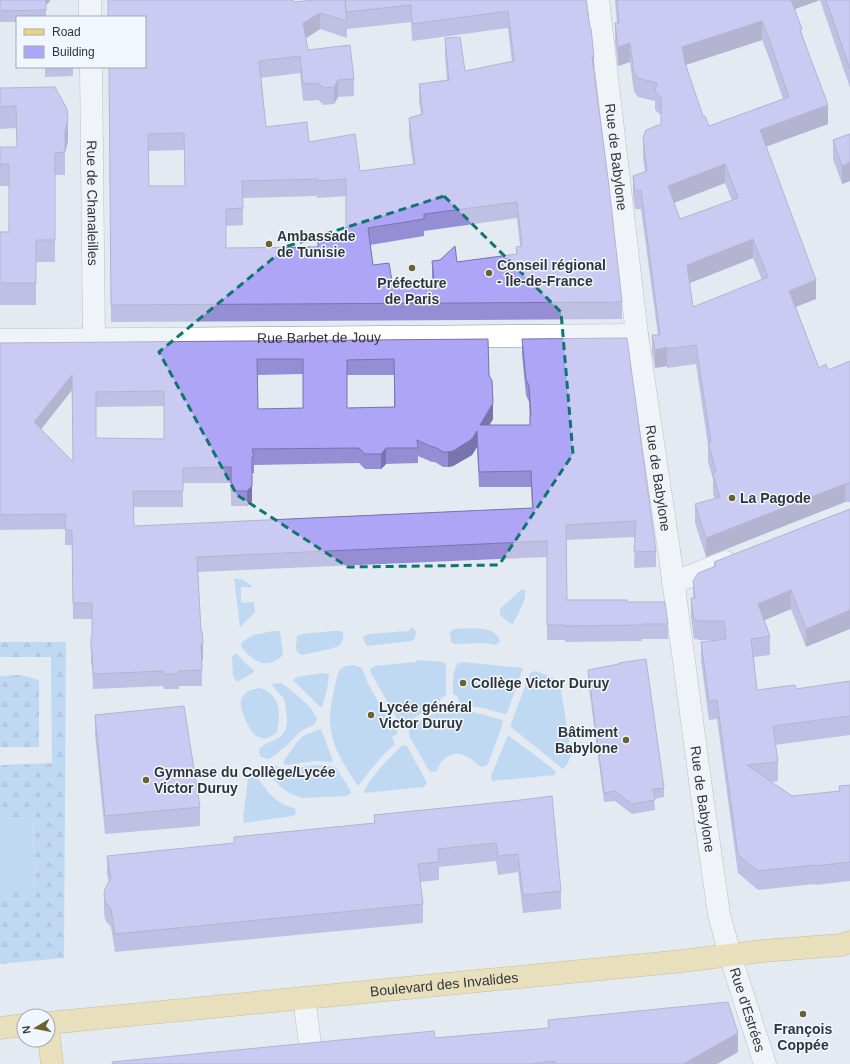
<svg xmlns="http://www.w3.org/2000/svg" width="850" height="1064" viewBox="0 0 850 1064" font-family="Helvetica,sans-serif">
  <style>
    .grass { fill: #94c5f7 }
    .forest { fill: url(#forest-firs) }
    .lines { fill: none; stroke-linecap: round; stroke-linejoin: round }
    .minor-casing { stroke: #8b9198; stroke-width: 23 }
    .major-casing { stroke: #a48b2e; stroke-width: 23 }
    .minor { stroke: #fff; stroke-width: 22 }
    .major { stroke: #edd57f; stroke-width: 22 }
    .wall { fill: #968ed4; fill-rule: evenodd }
    .shaded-wall { fill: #7a74ac }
    .building { fill: #aea5f6; stroke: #7a74ac; fill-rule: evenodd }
    .marked { fill: none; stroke: #0f766e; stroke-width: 3; stroke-dasharray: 8 5; stroke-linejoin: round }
    .poi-dot { fill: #6b632f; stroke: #f0f7ff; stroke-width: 1.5 }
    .labels { text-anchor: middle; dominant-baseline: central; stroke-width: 3; stroke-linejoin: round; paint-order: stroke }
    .street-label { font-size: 14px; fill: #323537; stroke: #f0f7ff }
    .poi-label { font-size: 14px; font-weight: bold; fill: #323537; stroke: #f0f7ff; text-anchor: start }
  </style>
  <defs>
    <pattern id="forest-firs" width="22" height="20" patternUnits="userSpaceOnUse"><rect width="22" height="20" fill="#94c5f7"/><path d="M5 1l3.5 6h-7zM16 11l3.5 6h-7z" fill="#79a1c9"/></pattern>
  </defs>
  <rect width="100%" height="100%" fill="#e3eaf1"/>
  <!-- grass -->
  <path class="grass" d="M234,578L243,580L253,587H241V603L254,602L255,612L240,627Z
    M521,590H525C527,601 517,615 513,624L508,622L500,615V609Z
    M411,627L413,628L416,631L415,638L412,641L367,646L364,641L363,637L368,634L409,631Z
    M454,629C468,629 497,624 500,642L495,645L485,643L454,644L451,642L450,632Z
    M273,631H280L283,655C268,671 251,661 241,646L242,642L253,635Z
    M332,631H341L343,633C344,637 343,641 340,645C335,649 310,653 302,655L297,652L296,647L297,636L302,634Z
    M235,654H237L247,665L254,670L253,673L237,682L233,676L232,657Z
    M418,660L443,662L446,664V695L441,698L438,705L426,710L406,724H400L371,673L370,669L373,667L375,666L415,662Z
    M463,662L523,668L507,713L505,714L483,708L461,705L457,696L453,694C453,684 452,672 458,663Z
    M353,665L360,667L362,668L367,681L375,696L398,733L392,737L395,744L381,757L358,786C347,769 334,751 331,731C328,716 332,700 335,685C339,672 337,666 353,665Z
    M535,671C547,675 555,676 561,689L571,755L568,763L563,769L511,727V724L530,673Z
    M323,673L329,674L327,690L322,707H320L293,680L297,677Z
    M281,683L287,687L309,706L317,718L315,724L301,731L287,745L274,756L268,759L261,757L259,753L260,748L266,744L279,738L286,730L287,719L285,703L283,698L271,684Z
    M260,688C272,690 280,704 279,715C279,721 278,726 277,732C274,734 270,737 267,738C263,739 258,737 255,735C249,729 239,709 241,701C241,698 244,695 246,693C250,689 255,689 260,688Z
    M451,710L470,711L502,720L503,723L488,764C485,766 483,768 480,766C477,765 475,762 473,760C468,757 460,753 455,754C446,755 439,763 437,771L430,772L409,736V729C423,718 433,712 451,710Z
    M321,729L333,761L332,762L314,761L288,765L284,764V760C291,753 296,740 305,735C310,733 316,731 321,729Z
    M508,735L552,768L556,772L555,775L492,781L491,776Z
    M403,745L407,746L427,783L424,787L365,793L364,791C371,776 389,759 400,747Z
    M271,766C276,766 282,768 287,768C302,769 323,760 337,769L349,788L351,793L346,796L302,798L289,793L280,786L270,776L268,771L267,767Z
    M253,775L257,777C268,792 275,804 295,808L296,814L292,816L244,823L243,817L248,779Z
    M33,818L35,890H0V819Z"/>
  <!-- forest -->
  <path class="forest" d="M0,642H66L64,958L0,964V890L35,889L33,818L0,819V765L52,763L51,657H0Z
    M21,675L39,680V747H0V676Z"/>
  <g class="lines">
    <defs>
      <g id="minor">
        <path d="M90,0V17"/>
        <path id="s1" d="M598,0L637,335L670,557L701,788L719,914L730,955L765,1064"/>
        <path id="s2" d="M91,67L94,339"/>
        <path id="s3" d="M0,340L637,335"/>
        <path d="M673,583L726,562"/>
        <path d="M304,998L310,1044"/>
      </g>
      <g id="major">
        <path id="s4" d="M48,1023L683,961L762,951L841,945L850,942"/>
        <path d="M48,1027L52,1064"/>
        <path d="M0,1028L24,1025"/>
      </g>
    </defs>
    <!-- minor casing -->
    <use href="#minor" class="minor-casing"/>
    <!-- major casing -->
    <use href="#major" class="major-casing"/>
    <!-- minor -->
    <use href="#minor" class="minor"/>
    <!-- major -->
    <use href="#major" class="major"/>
  </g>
  <!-- wall -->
  <path class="wall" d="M0,0H50V1L46,5V17H17V22H0Z
    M586,0L622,302V319L111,322L109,67L294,2ZM411,22L412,41L508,28L512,62L465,71L445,38V55L447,80L419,84V101L421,114L409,118V135L413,164L360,171L309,142L266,127L261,78L300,73L303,101L318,100L324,105L334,104L338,97L354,96V79L308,50L306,38L320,29L347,38V29ZM184,150L185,186H149L148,151ZM317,196V198L346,196V237L318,247L226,248V226L243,225V198ZM517,218L520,246L516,247V254L457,262L432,261V280L393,287L373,265L370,245L424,236V231Z
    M615,0H850V88L820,0L795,9L828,124L766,146L816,299L796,307L819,368L828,370L850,361V502H845L706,557L695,523V504L715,499L713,494V479L708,462V445L696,364L667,368V366L655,368L652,353V335H658L641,209H635L633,195V176L645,172L643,157V138L661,124V115L655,110V101L638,97L634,92L630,62L618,66L615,42V23H617ZM762,40L769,58L783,99L709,126L703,116L686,65ZM725,183L732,201L680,219L674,203ZM753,258L762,280L693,307L690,283Z
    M45,67H73V76L45,77Z
    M0,88L68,142L65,152V175H55V262H36V305H0V232H9V186H0V147H17L16,128L0,129Z
    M850,134V181L842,184L833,159V140Z
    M488,339L489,375L493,419L489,425H530L529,402L526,395L522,354V339L656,551V567L634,568L635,537L566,540L567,600L627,602L668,624V639H642V641L565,642V640H547V557L198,572L201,631L203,659L202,660V686H179V689H164L163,686L93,689L92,666L91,664V637L92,636V619H73L72,545H65V529L0,530V343ZM303,374V408L258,409L257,375ZM347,375H394V407L347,408ZM72,390L73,462L41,429ZM164,406V439L96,438V407ZM477,447L479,487H531L532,508L134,526V507H183V483H231V506H247L252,501V473H254V465L359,463L365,469H381L386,464L418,463V456L432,462H435L443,467H448L453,466L472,455Z
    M850,509L806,647L791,609L764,620L770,636V655L754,657L757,690L796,689L850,681V735L775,745L778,762V781L771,782L792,796L839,792V786L850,785V881L815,885V884L758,890L738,873L717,719L709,720L701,661V642L717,640H698V639H694L691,617V598H693V581L714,566V562Z
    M588,670L664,788V797L654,799L655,810L632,814L615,801L604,802L588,680Z
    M95,715L200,807V826L105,834L95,734Z
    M513,801L561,891V909L523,913L518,872L498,875L496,861L439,867V880L420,882L423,904V923L115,952L111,927L105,920L104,912V894L109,883L107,874V856L234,843V837L374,823V815Z
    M548,1020L738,1052L717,1064H112L435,1038L548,1028Z"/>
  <!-- shaded-wall -->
  <path class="shaded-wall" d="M46,0H50V1L46,5Z
    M789,0H820L789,11Z
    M320,13V29L303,40V23Z
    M762,21V40L682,66V47Z
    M630,43V62L618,66V47Z
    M592,57H594V73Z
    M338,80V97L334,104V87Z
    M828,105V124L760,149V130Z
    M68,120V142L65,152V175V130Z
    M850,162V181L842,184V166Z
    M725,164V183L668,205V186Z
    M753,239V258L687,284V265Z
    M816,280V299L789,309V291Z
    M667,347V366L655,368V350Z
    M72,375V390L34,438V422Z
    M493,403V419L480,441V425Z
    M477,431V447L472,455L453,466L448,467V452Z
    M386,448V464L381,469V454Z
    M845,484V502L706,557V538Z
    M252,486V501L247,506V491Z
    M791,590V609L758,623V604Z
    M850,610V629L806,647V629Z
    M203,643V659L201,661V645Z
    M738,1033V1052L717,1064H683Z"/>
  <!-- building -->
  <path class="building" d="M0,0H46V10L0,11Z
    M108,0H293L294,2L314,0H345L347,21L320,13L303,23L308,50L350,45L354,79L338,80L334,87L324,88L318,83L303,84L300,56L259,61L266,127L307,122L309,142L355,134L360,171L415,164L409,118L423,114L419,84L449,80L445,38L460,37L465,71L514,61L508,11L412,24L411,5L346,12L345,0H586L590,28H591L594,57H592L609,186L622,302L111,305L109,67H145V17H108ZM184,133L185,186H149L148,134ZM317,179V181L346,179V237H318V247L226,248V209L243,208L242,181ZM517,202L522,246L516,247L517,254L457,262L455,246L440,260L432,261L434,280L393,287L389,263L373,265L368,228L424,219V214Z
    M617,0H791L802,29L800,30L828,105L760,130L816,280L789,291L819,368L826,364L828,370L850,361V483L845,484L706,538L695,504L720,497L713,475L716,470L708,443L711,442L696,345L667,349V347L655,350L652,335H660L641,190L635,191L633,176L647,171L643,138L646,130L661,124V97L655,91L657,83L638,78L634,73L630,43L618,47L615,23H619ZM762,21L769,39L789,97L709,126L705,116H703L685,63L682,47ZM725,164L738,198L680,219L668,186ZM753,239L768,277L693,307L687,265Z
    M826,0H850V69Z
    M55,87L67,109L68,120L65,130V152L55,153V240H36V283H0V232H9V164H0V147H17L16,106L0,107V88Z
    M850,134V162L842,166L833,140Z
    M627,338L656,551L634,552L636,521L566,525L567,600H627V602H665L668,624H642V625L565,626V625H547V541L197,557L201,631H202L203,643L201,645L202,670L179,671V674H164L163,671L93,674L92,651L91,649V637L92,636V603H73L72,530H65L66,514L0,515V343L488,339L489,375L492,381L493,403L480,425H530V416L531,415L529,386L526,380L522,339ZM257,359H303V408L258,409ZM394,359L395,407L347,408V360ZM72,375L73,462L34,422ZM164,391V439L96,438V392ZM477,431L479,472L531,471L533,508L134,526L133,491H183V468L231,467V491H247L252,486V457H254L252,449L359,448L365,454H381L386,448H418L417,440L432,447H435L443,452H448L453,451L472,439Z
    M850,509V610L806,629L791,590L758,604L770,636L751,639L757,690L795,685L796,689L850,681V716L773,726L778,762L747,765L792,796L840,791L839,786L850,785V862L815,866V865L758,871L738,855L717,700L709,701L701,642L726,639L724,621H698V620H694L691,598H695L693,581L698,573L716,566L714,562Z
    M646,659L664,788L653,789L655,800L632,804L615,791L604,793L588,670L619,664V663Z
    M184,706L200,807L105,816L95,715Z
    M552,796L561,891L523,895L518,854L498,856L496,843L438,849L439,862L418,864L423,904L115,934L111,909L105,902L104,894L105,889L111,878L107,856L234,843V837L375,823L374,815L513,801Z
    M728,1002L738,1033L683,1064H551L556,1061L529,1064H113L112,1062L434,1031L435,1038L549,1028L548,1020Z"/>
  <!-- marked area -->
  <path d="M0 0H850V1064H0ZM444,196L561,312L573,454L499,565L348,567L237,495L159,352L288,246Z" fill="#e3eaf1" fill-opacity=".55" fill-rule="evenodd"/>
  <path class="marked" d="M444,196L561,312L573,454L499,565L348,567L237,495L159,352L288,246Z"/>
  <!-- markers -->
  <g class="poi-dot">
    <circle cx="269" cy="244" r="4"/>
    <circle cx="412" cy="268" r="4"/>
    <circle cx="489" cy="273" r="4"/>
    <circle cx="732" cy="498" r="4"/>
    <circle cx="463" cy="683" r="4"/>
    <circle cx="371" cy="715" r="4"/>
    <circle cx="626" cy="740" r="4"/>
    <circle cx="146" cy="780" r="4"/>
    <circle cx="803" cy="1014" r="4"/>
  </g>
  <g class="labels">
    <!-- street labels -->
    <g class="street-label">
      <text stroke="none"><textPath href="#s1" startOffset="158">Rue de Babylone</textPath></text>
      <text stroke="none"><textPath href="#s2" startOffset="136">Rue de Chanaleilles</textPath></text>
      <text stroke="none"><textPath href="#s3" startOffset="319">Rue Barbet de Jouy</textPath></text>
      <text stroke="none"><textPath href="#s1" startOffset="482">Rue de Babylone</textPath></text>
      <text stroke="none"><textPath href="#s1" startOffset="806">Rue de Babylone</textPath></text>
      <text stroke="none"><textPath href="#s4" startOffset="398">Boulevard des Invalides</textPath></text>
      <text stroke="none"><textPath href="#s1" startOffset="1022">Rue d'Estrées</textPath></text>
    </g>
    <!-- poi labels -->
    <g class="poi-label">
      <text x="277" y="236">Ambassade<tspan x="277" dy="16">de Tunisie</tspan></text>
      <text x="497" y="265">Conseil régional<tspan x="497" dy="16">- Île-de-France</tspan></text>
      <text x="412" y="283" text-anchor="middle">Préfecture<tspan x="412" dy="16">de Paris</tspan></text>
      <text x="740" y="498">La Pagode</text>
      <text x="471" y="683">Collège Victor Duruy</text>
      <text x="379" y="707">Lycée général<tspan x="379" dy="16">Victor Duruy</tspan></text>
      <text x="618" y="732" text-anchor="end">Bâtiment<tspan x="618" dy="16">Babylone</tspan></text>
      <text x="154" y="772">Gymnase du Collège/Lycée<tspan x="154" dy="16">Victor Duruy</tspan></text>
      <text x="803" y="1029" text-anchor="middle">François<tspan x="803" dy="16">Coppée</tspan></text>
    </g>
  </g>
  <!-- legend -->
  <rect x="16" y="16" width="130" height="52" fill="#f0f7ff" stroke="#a4a9af"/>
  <rect x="24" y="29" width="20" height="6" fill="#edd57f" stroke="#a4a9af"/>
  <text x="52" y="36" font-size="12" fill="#323537">Road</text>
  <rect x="24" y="46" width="20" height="12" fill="#aea5f6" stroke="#a4a9af"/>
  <text x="52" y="56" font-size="12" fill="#323537">Building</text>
  <!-- north arrow -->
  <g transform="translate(36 1028) rotate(260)"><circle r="19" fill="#f0f7ff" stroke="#a4a9af"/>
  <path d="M0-3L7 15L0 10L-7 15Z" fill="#6b632f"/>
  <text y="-6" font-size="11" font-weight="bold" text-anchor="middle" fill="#323537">N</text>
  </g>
</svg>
